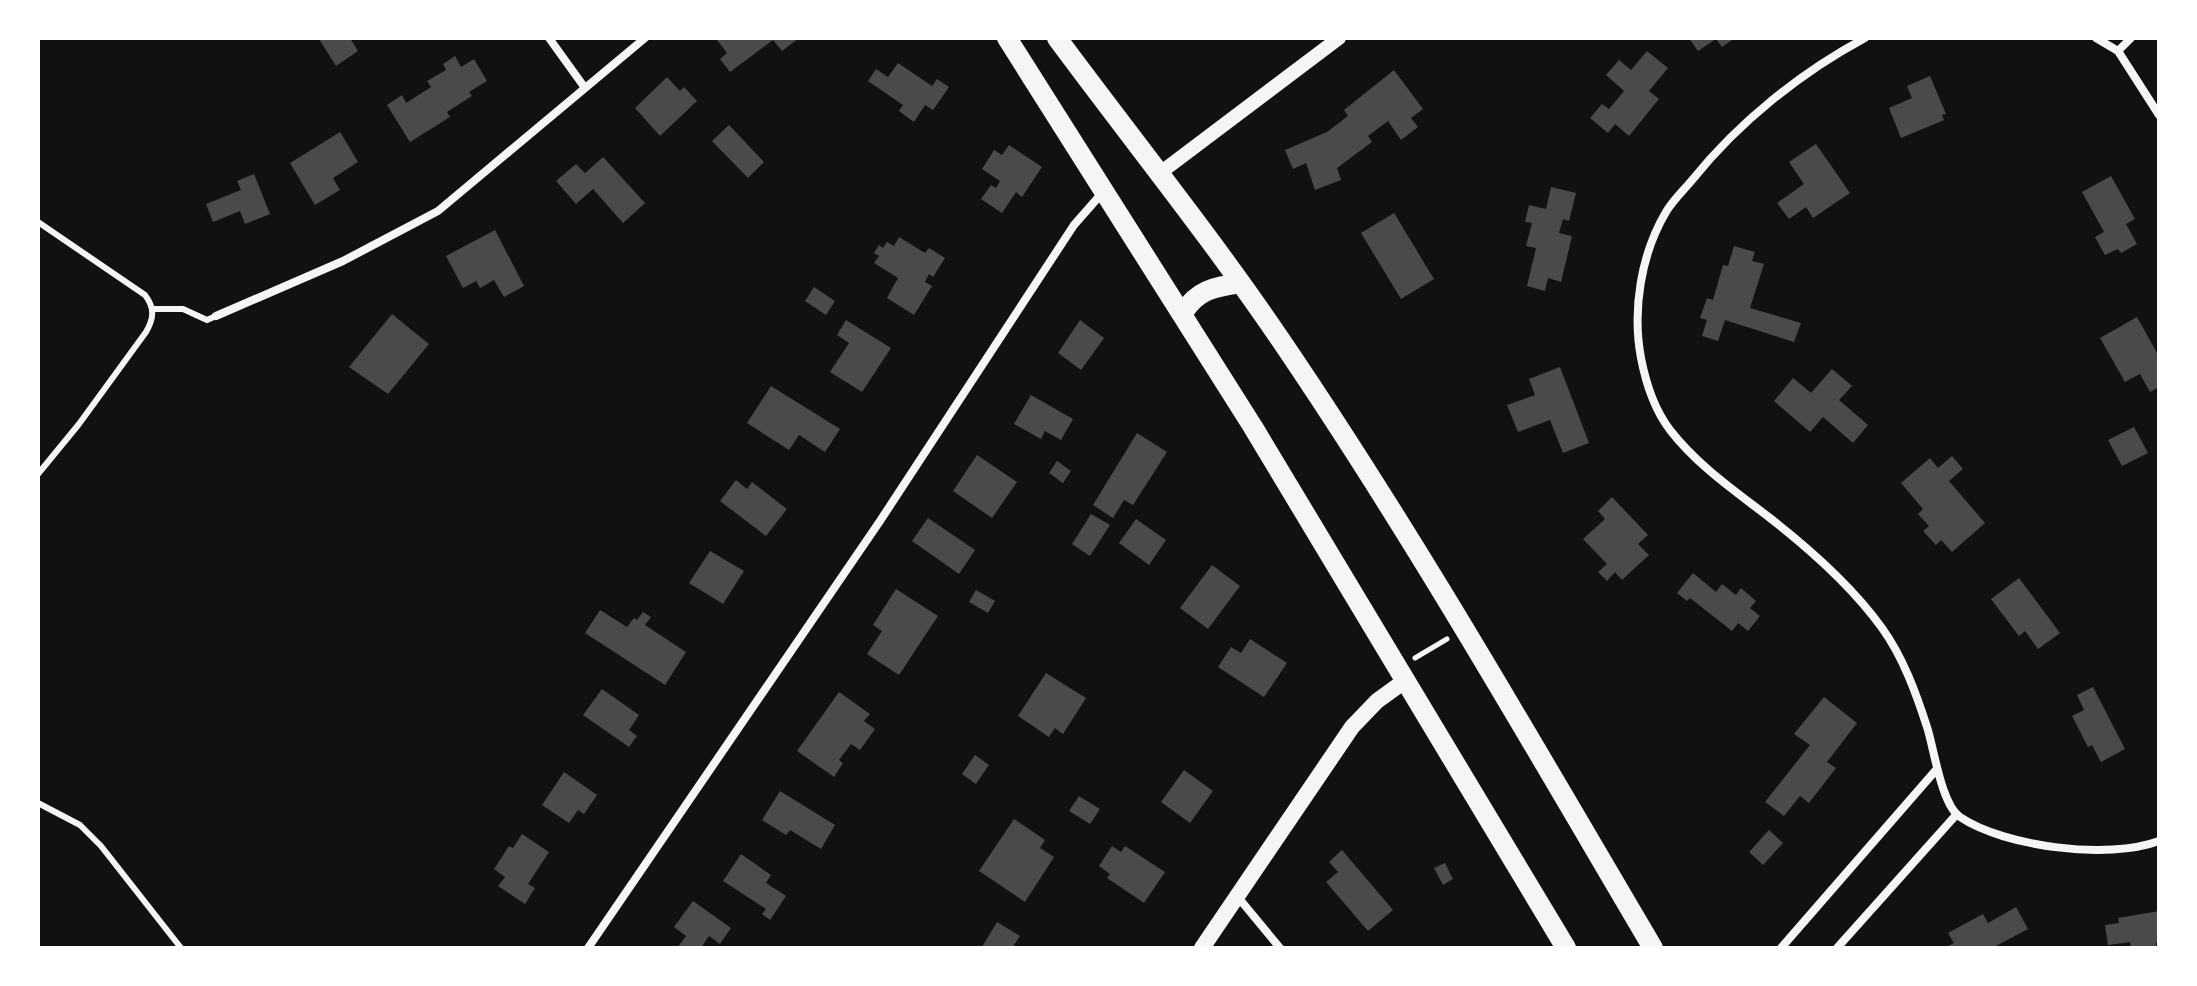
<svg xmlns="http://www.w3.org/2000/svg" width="2197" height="986" viewBox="0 0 2197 986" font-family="'PT Sans Narrow',sans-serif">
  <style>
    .building { fill: #4a4a4a }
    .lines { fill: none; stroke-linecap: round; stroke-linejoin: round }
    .path { stroke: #f5f5f5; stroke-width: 5 }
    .service { stroke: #f5f5f5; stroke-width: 6 }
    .minor { stroke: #f5f5f5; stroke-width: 8 }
    .tertiary { stroke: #f5f5f5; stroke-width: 14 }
    .secondary { stroke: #f5f5f5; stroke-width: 16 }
    .trunk { stroke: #f5f5f5; stroke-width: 20 }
  </style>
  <rect width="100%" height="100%" fill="#111"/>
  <!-- building -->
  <path class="building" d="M320,38H350L358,51L336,66L319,39Z
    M719,38H799L782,51L773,40L730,72L720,59L727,53L717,40Z
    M1689,38H1735L1722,47L1716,39L1698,51Z
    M1647,51L1668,68L1649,91L1659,99L1629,136L1615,124L1608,133L1590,118L1602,104L1609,109L1624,91L1606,75L1619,60L1631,70Z
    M455,56L461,67L474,59L487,81L469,92L472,96L447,112L450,117L410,142L387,105L402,95L406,103L431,87L427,81L446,70L443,64Z
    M898,63L932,86L937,79L949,87L933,110L925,105L914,122L899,111L903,105L868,81L876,69L888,77Z
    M1394,70L1423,109L1411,118L1418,127L1401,140L1388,121L1368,136L1372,142L1337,168L1341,180L1315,190L1306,163L1293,169L1285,150L1327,132L1348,116L1344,110Z
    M1930,76L1946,114L1942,115L1944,120L1901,138L1889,108L1912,98L1907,86Z
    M667,77L680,91L684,87L697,101L660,136L635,108Z
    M729,125L764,162L748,178L712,141Z
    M340,132L358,162L333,178L340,190L315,205L290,163Z
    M1816,144L1850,193L1813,218L1806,207L1789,219L1777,203L1804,184L1789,162Z
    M1009,145L1042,167L1022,197L1016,192L1002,213L981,199L991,185L996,188L1000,181L982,169L994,150L1002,155Z
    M603,157L645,203L623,223L593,189L576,204L556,181L576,164L585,173Z
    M254,174L270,214L245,224L240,211L213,222L206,204L241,190L237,181Z
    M2111,176L2135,219L2126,224L2137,244L2121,253L2118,249L2105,255L2095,237L2104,232L2082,192Z
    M1551,187L1576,193L1569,221L1563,219L1559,233L1572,236L1561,282L1548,278L1545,291L1527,286L1536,248L1526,246L1532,223L1525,222L1529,205L1546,209Z
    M1394,213L1434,279L1401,299L1361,233Z
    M495,230L524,286L504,297L494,280L480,288L476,281L463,288L446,256Z
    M899,237L925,253L929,248L945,258L933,277L929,274L925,282L932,286L914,315L887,298L898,278L874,263L879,256L874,253L879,245L883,248L887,242L894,246Z
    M1734,246L1755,252L1752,261L1764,264L1750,308L1801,323L1794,342L1725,320L1718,341L1702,336L1707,320L1700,318L1707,298L1713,300L1723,265L1728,266Z
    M814,287L835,301L826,315L805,301Z
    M392,314L429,344L388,394L349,367Z
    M2137,317L2157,353L2159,352V387L2150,392L2140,374L2125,382L2100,338Z
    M846,320L891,348L862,392L830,372L849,343L837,335Z
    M1080,320L1104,338L1081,370L1058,353Z
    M1560,367L1589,443L1563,453L1550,420L1518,432L1507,405L1535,395L1529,379Z
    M1832,369L1852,386L1839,400L1868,425L1853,443L1823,417L1810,432L1774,401L1793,378L1811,393Z
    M771,386L840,429L825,452L799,435L789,450L747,423Z
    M1031,395L1073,419L1061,440L1045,431L1041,439L1014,424Z
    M2134,427L2148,453L2122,466L2108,440Z
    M1137,433L1167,452L1133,505L1124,500L1113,518L1093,505Z
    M977,455L1017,482L992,518L953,491Z
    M1952,456L1963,469L1949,481L1985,523L1952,552L1941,540L1936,545L1923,531L1929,526L1918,514L1923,509L1901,483L1930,458L1938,468Z
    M1057,461L1071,471L1063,483L1049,473Z
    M736,480L747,489L752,482L787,509L766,536L720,501Z
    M1612,497L1648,535L1638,544L1649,555L1622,580L1615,572L1607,581L1598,572L1607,564L1583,539L1605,519L1598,511Z
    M1091,514L1110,525L1090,556L1072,544Z
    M928,518L975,550L959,574L912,541Z
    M1136,519L1166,540L1149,565L1119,543Z
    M710,551L744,571L723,604L689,583Z
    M1212,565L1240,586L1208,629L1180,608Z
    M1693,573L1716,592L1722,584L1736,595L1741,588L1756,601L1750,608L1760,616L1748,631L1738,623L1732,631L1690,598L1687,601L1677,593Z
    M2019,578L2060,633L2038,649L2025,631L2019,636L1991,599Z
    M896,589L938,616L899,675L867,654L882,631L873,625Z
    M976,590L995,601L988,613L969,602Z
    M600,610L627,627L634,618L637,620L643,612L651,617L645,625L686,652L665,685L585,633Z
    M1250,639L1287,663L1264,697L1218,667L1231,647L1241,653Z
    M1046,673L1086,698L1063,734L1055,728L1049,737L1018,716Z
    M2093,687L2125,749L2101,762L2092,745L2088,747L2072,716L2084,710L2077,695Z
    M602,689L639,715L629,730L637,736L629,747L583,715Z
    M839,692L870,714L864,721L875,729L860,750L851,744L839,760L843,763L834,777L797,751Z
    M1824,697L1857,723L1827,762L1836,768L1809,803L1800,796L1784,816L1765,802L1810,745L1794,734Z
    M975,755L989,765L976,784L962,774Z
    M1184,770L1213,791L1190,823L1161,802Z
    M564,772L597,795L584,814L578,810L569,823L542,805Z
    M780,791L835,825L821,849L790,830L786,835L762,820Z
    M1079,796L1100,809L1090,824L1069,811Z
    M1014,819L1045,840L1040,848L1054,857L1025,902L979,871Z
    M1769,830L1783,843L1763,865L1749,852Z
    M522,834L549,852L528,884L535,888L525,904L498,886L505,877L494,869L509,846L513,848Z
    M1112,846L1121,852L1125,846L1165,872L1144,903L1107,878L1110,874L1099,866Z
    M1342,850L1393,910L1368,931L1326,882L1338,872L1329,862Z
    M741,854L771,875L766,883L786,896L770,920L762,914L766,909L723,881Z
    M1445,863L1453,879L1443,885L1434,868Z
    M693,901L731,928L720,944L709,936L701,948H677L686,936L674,927Z
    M2016,907L2028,929L1992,948H1944L1954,943L1948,933L1983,914L1988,923Z
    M2159,911V942L2156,943V948H2131L2130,942L2108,945L2105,925L2119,923L2118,918Z
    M997,922L1020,936L1012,948L982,947Z"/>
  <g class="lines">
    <!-- path -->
    <path class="path" d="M1415,658L1447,639"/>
    <!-- service -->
    <path class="service" d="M38,222L145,295C155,308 154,318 146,332L79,424L38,474
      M153,309H183L207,320L216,316
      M38,803L80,825L101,846L181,948"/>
    <!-- minor -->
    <path class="minor" d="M549,38L585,88
      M1865,38C1800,73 1739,122 1693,179C1684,190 1673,200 1666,212C1641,254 1632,310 1641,358C1646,384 1654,409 1670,430C1698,466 1735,491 1770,518C1811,550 1852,586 1882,628C1903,657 1916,693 1927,727C1934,748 1941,804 1960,817C2005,847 2108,860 2159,841
      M2096,38L2118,51L2159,115
      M2118,51L2131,38
      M216,316L343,261L438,211L645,38
      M1237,896L1280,948
      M588,948L880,521L1074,225L1103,192
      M1781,948L1936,770
      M1837,948L1956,815"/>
    <!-- tertiary -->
    <path class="tertiary" d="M1160,173L1339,38"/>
    <!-- secondary -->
    <path class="secondary" d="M1202,948L1352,727L1377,701L1406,680"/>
    <!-- trunk -->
    <path class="trunk" d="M1007,38L1253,427L1566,948
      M1057,38C1131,138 1210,236 1280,339C1414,536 1532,743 1653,948
      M1183,313C1197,290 1214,287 1240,283"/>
  </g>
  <!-- border -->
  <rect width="2197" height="986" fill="none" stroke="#ffffff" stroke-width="80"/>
</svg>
